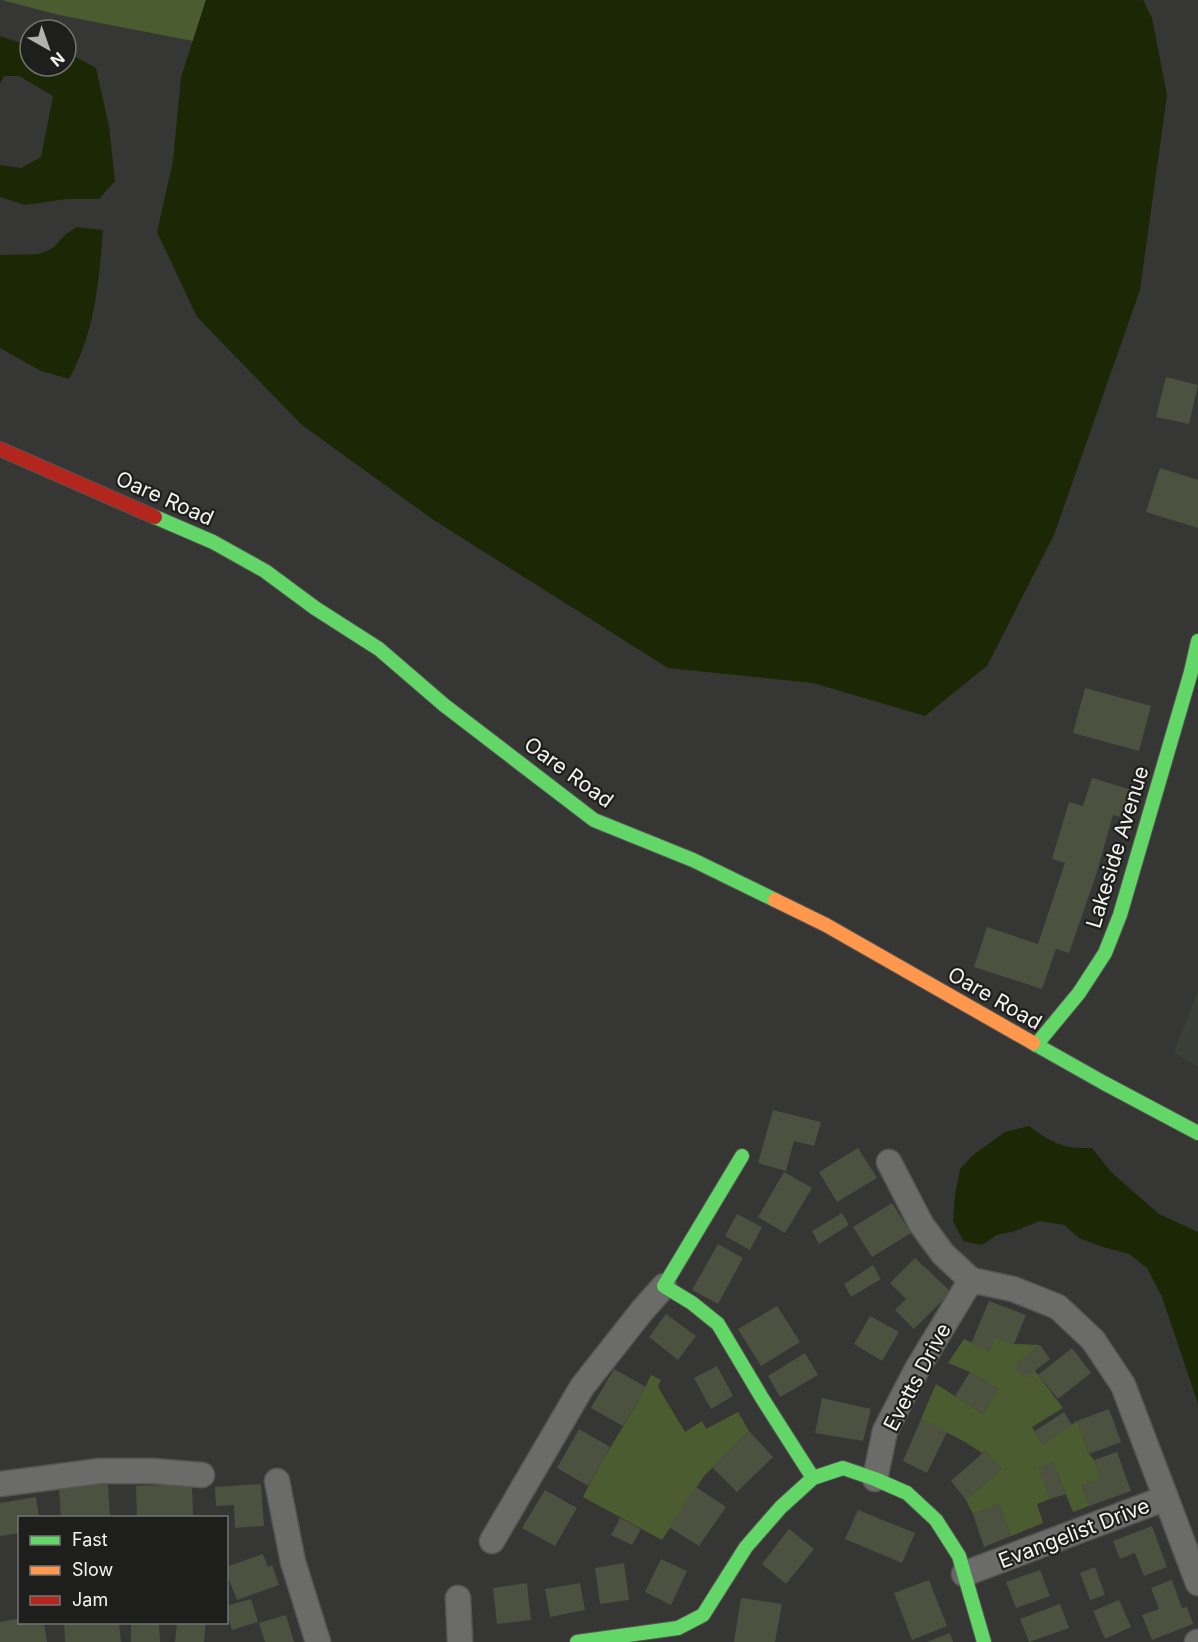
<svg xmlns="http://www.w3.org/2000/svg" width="1198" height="1642" viewBox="0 0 1198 1642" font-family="Inter,sans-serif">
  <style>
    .built { fill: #3b3f35 }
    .green { fill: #4c5c31 }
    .water { fill: #1c2805 }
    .building { fill: #4c5140 }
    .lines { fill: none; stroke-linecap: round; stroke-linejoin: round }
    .street-casing { stroke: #555653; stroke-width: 27 }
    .fast-casing { stroke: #555653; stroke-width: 16 }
    .slow-casing { stroke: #555653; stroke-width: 16 }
    .jam-casing { stroke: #555653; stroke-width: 16 }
    .street { stroke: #6b6b6a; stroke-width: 24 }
    .fast { stroke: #63d668; stroke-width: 14 }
    .slow { stroke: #ff974d; stroke-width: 14 }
    .jam { stroke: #b3261e; stroke-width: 14 }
    .labels { text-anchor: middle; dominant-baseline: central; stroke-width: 4.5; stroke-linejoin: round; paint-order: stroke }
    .street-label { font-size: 21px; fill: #f3f4f1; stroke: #1e1f1c }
  </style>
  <rect width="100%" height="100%" fill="#363734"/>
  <!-- built -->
  <path class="built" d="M1198,989V1067L1174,1053Z"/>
  <!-- green -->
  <path class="green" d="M2,0H206L193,41L59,15Z
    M995,1337L1014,1344L1040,1345L1016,1365L1035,1371L1063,1408L1032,1427L1043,1444L1077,1421L1089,1454L1094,1460L1101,1479L1082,1486L1089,1506L1073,1512L1053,1462L1039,1468L1050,1499L1037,1504L1043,1523L1011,1536L999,1504L973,1514L966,1500L1001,1469L985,1451L982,1453L965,1442L921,1419L936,1384L983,1414L998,1389L970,1372L948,1363L964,1339L989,1351Z
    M651,1375L661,1380L658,1387L685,1432L702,1421L706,1429L738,1412L749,1431L704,1476L662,1540L583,1497C603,1455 632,1417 651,1375Z"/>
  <!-- water -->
  <path class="water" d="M206,0H1143L1152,18L1167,95L1140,290L1054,535L987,666L925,716L813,683L668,668L432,519L302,425L197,317L157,232L173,161L181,77Z
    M0,36L30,46V66H66V54L72,55L96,68L109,126L115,181L99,199H67L25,205L0,197V165L21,168L41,157L53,96L19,76H4L0,84Z
    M77,227L103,230C99,281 95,333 69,379L41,371L0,348V255L39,254L53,248L66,234Z
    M1029,1126C1052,1143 1063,1149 1092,1148L1111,1172L1159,1214L1198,1232V1404L1162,1297L1147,1268L1129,1254L1103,1247L1079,1238L1064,1225L1040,1221L1015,1231L997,1235L982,1245L963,1241L953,1221L955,1195L960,1169L973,1155L1005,1132Z"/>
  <!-- building -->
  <path class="building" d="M1166,377L1198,385L1189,424L1156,417Z
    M1160,468L1198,480V528L1146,512Z
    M1085,688L1151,706L1139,751L1073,733Z
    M1092,778L1132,790L1124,818L1113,815L1097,872L1069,953L1056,949L1042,989L974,967L987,927L1038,944L1065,863L1052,859L1069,802L1083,806Z
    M773,1110L821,1122L814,1146L794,1141L786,1171L758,1163Z
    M858,1148L877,1178L837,1202L819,1172Z
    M784,1172L812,1188L785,1233L758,1217Z
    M892,1203L911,1233L872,1257L853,1227Z
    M842,1213L849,1225L819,1244L812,1231Z
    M737,1214L762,1227L750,1250L725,1236Z
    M718,1244L743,1258L718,1304L692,1290Z
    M915,1258L951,1292L914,1329L895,1310L906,1299L890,1283Z
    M873,1265L881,1279L851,1297L844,1284Z
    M989,1301L1026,1315L1014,1344L995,1337L990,1351L971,1344Z
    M777,1306L800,1342L761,1366L738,1329Z
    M666,1314L696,1336L678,1360L649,1337Z
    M870,1316L899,1332L882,1361L854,1344Z
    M1040,1345L1050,1359L1024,1379L1015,1365Z
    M1072,1348L1091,1373L1058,1399L1038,1375Z
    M805,1353L818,1375L780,1397L768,1376Z
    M717,1366L733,1396L711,1409L694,1378Z
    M614,1369L646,1387L623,1426L591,1408Z
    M970,1372L998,1389L983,1414L955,1396Z
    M822,1398L871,1409L863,1441L815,1433Z
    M1109,1409L1121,1442L1089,1454L1077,1421Z
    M1064,1412L1072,1425L1043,1444L1035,1431Z
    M921,1419L947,1432L927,1473L903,1461Z
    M579,1429L610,1447L588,1486L557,1468Z
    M749,1431L773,1457L737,1492L712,1467Z
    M985,1451L1001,1469L966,1500L951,1481Z
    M1117,1452L1131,1491L1089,1506L1082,1486L1101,1479L1094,1460Z
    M1053,1461L1066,1494L1050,1499L1038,1467Z
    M108,1484L110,1518H61L59,1487Z
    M192,1484L193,1518H137L136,1486Z
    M261,1484L264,1526L235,1528L234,1505L216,1506L215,1487Z
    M696,1487L726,1507L699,1546L669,1527Z
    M545,1490L577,1508L555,1546L522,1528Z
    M36,1497L39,1518H20V1533L0,1536V1503Z
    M999,1504L1011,1536L984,1547L973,1514Z
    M858,1510L915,1533L902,1563L845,1539Z
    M620,1518L641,1529L632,1545L611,1535Z
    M1152,1526L1167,1567L1144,1576L1135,1553L1120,1559L1113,1541Z
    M789,1529L814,1549L786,1584L762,1564Z
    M263,1554L268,1567L272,1565L279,1585L237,1600L226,1572V1567Z
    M661,1559L687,1571L671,1605L645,1592Z
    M624,1563L629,1600L600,1604L595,1568Z
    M1095,1567L1105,1595L1090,1600L1080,1573Z
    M1040,1570L1050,1596L1016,1608L1006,1582Z
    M929,1580L947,1626L912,1640L894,1593Z
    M1172,1580L1182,1608L1187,1607L1193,1624L1152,1640L1142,1615L1159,1609L1151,1588Z
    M527,1583L531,1620L497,1624L493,1588Z
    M580,1583L585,1610L550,1617L545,1589Z
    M741,1598L782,1604L775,1642H734Z
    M251,1599L258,1622L232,1630L226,1611V1606Z
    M1119,1600L1131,1627L1105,1639L1093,1611Z
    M1060,1604L1069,1628L1029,1642L1020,1619Z
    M286,1615L294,1642H265L259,1623Z
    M17,1619H20V1623H44L47,1642H0V1622Z
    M64,1623H119L121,1642H65Z
    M131,1623H159L160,1642H131Z
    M177,1623H206L204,1642H175Z
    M950,1633L953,1642H927Z"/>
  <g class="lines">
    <defs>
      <path id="street" d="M971,1280L1013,1289L1058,1307L1093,1340L1123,1385L1166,1498
        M875,1479L885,1431L917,1369L971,1280L943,1254L921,1224L889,1162
        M277,1481L293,1562L318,1642
        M0,1484L100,1471H152L202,1475
        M492,1541L582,1387L641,1312L664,1286
        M964,1574L1166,1498L1198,1583
        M458,1598L460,1642
        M1197,1642H1198"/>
      <path id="fast" d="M155,517L213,542L265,571L315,608L379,649L444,705L594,820L693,860L775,900
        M1033,1043L1104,1083L1198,1133
        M1036,1045L1079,993L1105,953L1120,915L1191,672L1198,641
        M742,1156L664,1286L692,1303L718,1324L762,1398L813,1478
        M577,1642L678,1628L703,1615L746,1547L781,1507L813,1478L843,1468L875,1479L907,1493L936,1520L959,1556L984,1642"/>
      <path id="slow" d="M775,900L826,925L1033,1043"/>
      <path id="jam" d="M0,449L155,517"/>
    </defs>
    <!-- street casing -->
    <use href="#street" class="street-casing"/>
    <!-- fast casing -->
    <use href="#fast" class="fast-casing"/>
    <!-- slow casing -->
    <use href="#slow" class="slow-casing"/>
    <!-- jam casing -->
    <use href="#jam" class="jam-casing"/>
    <!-- street -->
    <use href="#street" class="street"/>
    <!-- fast -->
    <use href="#fast" class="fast"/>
    <!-- slow -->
    <use href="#slow" class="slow"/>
    <!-- jam -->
    <use href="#jam" class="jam"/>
  </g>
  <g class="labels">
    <!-- street labels -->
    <g class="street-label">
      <text transform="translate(165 498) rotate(24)">Oare Road</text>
      <text transform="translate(569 772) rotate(36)">Oare Road</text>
      <text transform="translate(1117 847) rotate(-73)">Lakeside Avenue</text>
      <text transform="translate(995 998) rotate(30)">Oare Road</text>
      <text transform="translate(917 1377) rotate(-62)">Evetts Drive</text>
      <text transform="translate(1074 1533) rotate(-21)">Evangelist Drive</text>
    </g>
  </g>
  <!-- legend -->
  <rect x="18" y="1516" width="210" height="108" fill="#1e1f1c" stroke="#737471" stroke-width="1.5"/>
  <rect x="30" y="1536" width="30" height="9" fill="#63d668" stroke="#737471" stroke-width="1.5"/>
  <text x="72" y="1546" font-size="18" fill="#f3f4f1">Fast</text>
  <rect x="30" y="1566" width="30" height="9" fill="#ff974d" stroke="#737471" stroke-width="1.5"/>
  <text x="72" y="1576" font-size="18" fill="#f3f4f1">Slow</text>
  <rect x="30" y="1596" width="30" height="9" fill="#b3261e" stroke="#737471" stroke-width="1.5"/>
  <text x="72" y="1606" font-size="18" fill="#f3f4f1">Jam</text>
  <!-- north arrow -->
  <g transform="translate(48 48) rotate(140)"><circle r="28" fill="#1e1f1c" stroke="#737471" stroke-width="1.5"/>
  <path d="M0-4.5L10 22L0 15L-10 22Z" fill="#b1b2af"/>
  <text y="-9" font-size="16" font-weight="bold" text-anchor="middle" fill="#f3f4f1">N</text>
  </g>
</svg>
